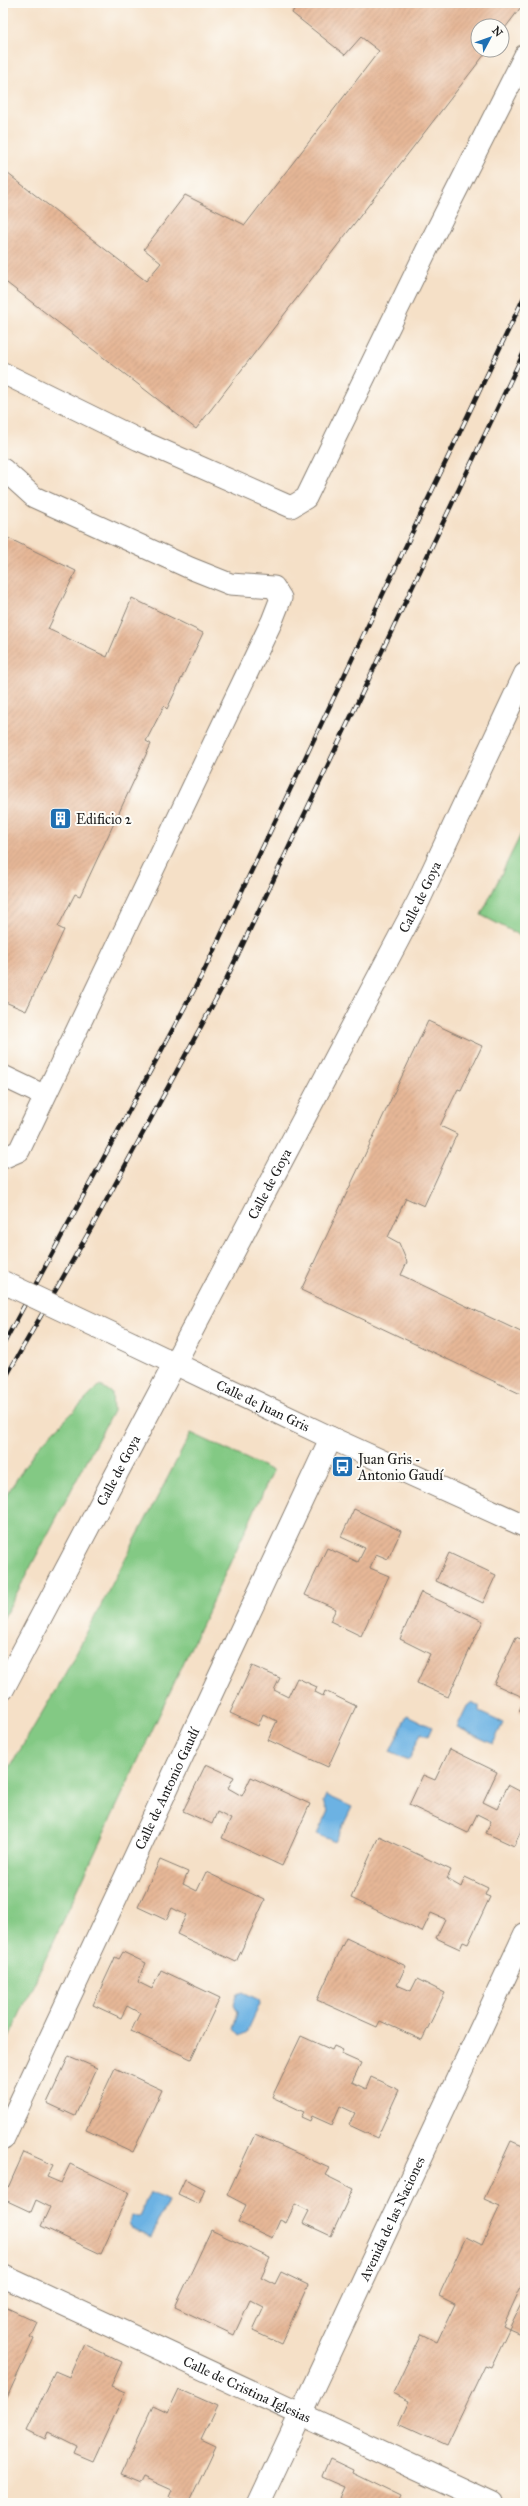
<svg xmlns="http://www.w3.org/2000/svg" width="528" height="2506" viewBox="0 0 528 2506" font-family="'IM FELL Great Primer',serif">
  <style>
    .green { fill: #83c984; stroke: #507250 }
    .water { fill: #6cb2e3; stroke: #446780 }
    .building { fill: url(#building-hatch) }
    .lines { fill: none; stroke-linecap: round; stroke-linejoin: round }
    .lane-casing { stroke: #887e72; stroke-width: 23 }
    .street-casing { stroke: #887e72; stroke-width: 24 }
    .secondary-casing { stroke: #887e72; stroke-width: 24 }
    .lane { stroke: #fff; stroke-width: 21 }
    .street { stroke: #fff; stroke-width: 22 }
    .secondary { stroke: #fff; stroke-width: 22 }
    .rail-casing { stroke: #1c1c1c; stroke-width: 4.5 }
    .rail { stroke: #fdfcf7; stroke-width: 3; stroke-dasharray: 9; stroke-linecap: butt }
    .secondary-bridge-casing { stroke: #887e72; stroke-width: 24; stroke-linecap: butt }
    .secondary-bridge { stroke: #fff; stroke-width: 22 }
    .labels { text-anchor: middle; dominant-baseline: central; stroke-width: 4; stroke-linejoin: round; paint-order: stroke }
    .poi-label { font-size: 14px; fill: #1c1c1c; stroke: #fdfcf7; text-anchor: start }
    .street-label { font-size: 14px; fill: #1c1c1c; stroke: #fdfcf7 }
  </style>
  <defs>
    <pattern id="building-hatch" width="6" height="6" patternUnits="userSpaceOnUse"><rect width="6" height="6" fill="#e6b797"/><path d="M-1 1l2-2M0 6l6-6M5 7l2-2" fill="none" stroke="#c59d82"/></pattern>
  </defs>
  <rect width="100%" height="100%" fill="#fdfcf7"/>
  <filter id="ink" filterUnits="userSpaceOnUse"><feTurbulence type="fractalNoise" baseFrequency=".025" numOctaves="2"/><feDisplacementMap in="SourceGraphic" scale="8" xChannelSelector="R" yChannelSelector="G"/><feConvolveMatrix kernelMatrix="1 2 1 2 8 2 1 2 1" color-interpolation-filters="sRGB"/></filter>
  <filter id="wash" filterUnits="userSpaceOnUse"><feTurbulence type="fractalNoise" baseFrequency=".012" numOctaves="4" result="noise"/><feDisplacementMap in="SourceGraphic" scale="16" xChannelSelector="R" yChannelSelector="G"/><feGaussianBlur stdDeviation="0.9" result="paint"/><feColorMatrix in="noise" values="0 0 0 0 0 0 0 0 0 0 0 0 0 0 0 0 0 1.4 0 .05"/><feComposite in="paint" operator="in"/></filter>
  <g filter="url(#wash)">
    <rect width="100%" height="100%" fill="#f5e0c7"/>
    <!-- green -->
    <path class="green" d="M525,826V938L481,915Z
      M100,1385L112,1393L113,1411L3,1619V1500L37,1448Z
      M191,1433L273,1471L3,2050V1779L66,1672Z"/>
    <!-- water -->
    <path class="water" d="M472,1702L479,1706V1712L503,1723L493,1744L457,1727L467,1706Z
      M407,1715L432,1727L428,1736L421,1733L409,1760L390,1752Z
      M326,1795L352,1807L335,1842L317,1834L328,1811L323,1802Z
      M243,1992L259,2000L260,2004L247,2032L239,2036L233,2029L238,2012L234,2004L238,1994Z
      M150,2192L168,2201L151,2237L131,2228L129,2224L131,2216H139Z"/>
    <g id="blocks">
      <!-- building -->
      <path class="building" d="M297,3H524L502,32V26H478V50H488L196,429L3,280V170L146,281L161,263L144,249L185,195L245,225L379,51L361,37L345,55L292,13Z
        M6,537L76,571L48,629L107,657L132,598L203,633L167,709L164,706L146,741L151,744L80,896L75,894L58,927L64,930L26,1011L3,1001V544Z
        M428,1021L482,1046L461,1090L458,1089L440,1126L457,1134L424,1206L406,1198L388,1237L399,1243L407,1262L401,1275L525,1334V1396L301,1290Z
        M354,1509L401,1531L388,1559L376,1554L370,1568L389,1576L361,1636L330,1621L336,1609L305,1595L327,1548L358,1562L365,1548L341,1537Z
        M449,1553L496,1575L483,1603L436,1581Z
        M421,1592L483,1621L448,1697L417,1683L430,1654L400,1639Z
        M516,1637L525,1641V1698L494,1684Z
        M252,1666L280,1678L274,1690L288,1697L297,1678L317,1687L315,1692L323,1696L325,1691L356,1706L328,1767L268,1740L277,1721L263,1714L258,1726L230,1713Z
        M525,1698V1714L519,1711Z
        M450,1749L497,1772L483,1802L497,1809L508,1785L525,1794V1822L514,1846L486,1833L491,1821L477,1814L468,1833L409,1805L423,1775L435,1780Z
        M206,1764L234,1777L228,1788L242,1796L251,1777L310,1804L282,1866L222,1838L231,1819L217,1812L212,1824L183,1811Z
        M379,1836L451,1870L447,1879L461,1887L465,1877L488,1888L485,1895L490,1897L468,1944L463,1942L460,1949L436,1938L445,1919L431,1913L422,1932L351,1898Z
        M160,1860L188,1872L183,1884L197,1891L206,1872L265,1900L236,1962L177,1934L186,1915L172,1908L166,1920L138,1907Z
        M346,1938L406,1966L397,1985L411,1991L417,1979L445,1993L422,2040L380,2021L377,2027L317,2000Z
        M123,1952L146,1963L138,1982L152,1989L161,1970L220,1998L191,2059L131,2031L140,2013L127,2006L121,2018L93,2005L114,1960L115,1957L119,1959Z
        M301,2036L332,2050L334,2046L343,2050L341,2054L361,2063L352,2082L366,2089L371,2077L399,2090L377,2138L349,2125L355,2113L340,2106L332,2125L312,2116L310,2121L301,2117L304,2112L272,2097Z
        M69,2056L97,2068L75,2116L47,2103Z
        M115,2068L162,2090L133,2152L86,2130Z
        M255,2134L329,2168L325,2175L353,2189L331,2236L303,2223L309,2211L295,2204L286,2223L280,2220L272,2238L238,2222L246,2205L227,2195Z
        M511,2141L525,2147V2278L503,2326L509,2329L523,2300L525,2301V2336L509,2329L491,2367L485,2365L447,2445L399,2423L409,2401L393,2393L421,2334L437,2342L455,2304L439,2296L441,2291L466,2237L482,2245L500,2206L484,2199Z
        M24,2152L53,2165L47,2177L61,2183L70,2164L129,2192L101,2254L41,2226L50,2207L36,2200L31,2212L3,2199Z
        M185,2179L205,2189L199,2204L178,2194Z
        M211,2230L270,2258L261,2277L275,2284L281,2272L308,2285L281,2344L253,2331L264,2307L250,2300L234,2335L175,2307Z
        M3,2306L37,2322L30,2337L34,2339L3,2406Z
        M84,2344L122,2362L111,2386L125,2392L93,2461L74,2453L77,2446L63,2439L48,2432L45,2439L27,2430L55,2371L69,2377Z
        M179,2389L217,2406L201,2439L216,2446L189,2503H181L169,2497L172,2490L143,2477L140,2483L121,2475L153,2405L168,2412Z
        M330,2459L353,2470L352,2473L401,2497L398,2503H350L340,2498L345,2487L322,2477Z"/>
    </g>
  </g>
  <g filter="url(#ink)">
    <use href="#blocks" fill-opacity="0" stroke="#887e72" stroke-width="1"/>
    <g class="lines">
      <defs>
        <path id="lane" d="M3,373L139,440L291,507L306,498L432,239L525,55
          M3,469L34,497L190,568L230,584L274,587L281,598L272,621L19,1151L3,1158
          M3,1076L45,1096"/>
        <g id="street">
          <path id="s1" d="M3,1689L419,900L525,674"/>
          <path id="s2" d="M3,2139L331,1438"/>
          <path id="s3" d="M3,2276L492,2503"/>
          <path id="s4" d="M259,2503L525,1934"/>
        </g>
        <g id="secondary">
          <path id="s5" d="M134,1344L331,1438L525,1526"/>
        </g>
      </defs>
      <!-- lane casing -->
      <use href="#lane" class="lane-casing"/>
      <!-- street casing -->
      <use href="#street" class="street-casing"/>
      <!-- secondary casing -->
      <use href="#secondary" class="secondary-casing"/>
      <!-- lane -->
      <use href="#lane" class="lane"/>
      <!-- street -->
      <use href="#street" class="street"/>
      <!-- secondary -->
      <use href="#secondary" class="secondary"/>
      <defs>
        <path id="rail" d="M3,1345L202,975L525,295
          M3,1382L93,1225L223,986L525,350"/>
      </defs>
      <!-- rail casing -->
      <use href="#rail" class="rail-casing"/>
      <!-- rail -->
      <use href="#rail" class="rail"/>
      <defs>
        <path id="secondary-bridge" d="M3,1282L134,1344"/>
      </defs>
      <!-- secondary-bridge casing -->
      <use href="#secondary-bridge" class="secondary-bridge-casing"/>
      <!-- secondary-bridge -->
      <use href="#secondary-bridge" class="secondary-bridge"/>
    </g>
  </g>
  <!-- icons -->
  <defs>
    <symbol id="building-square" viewBox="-11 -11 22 22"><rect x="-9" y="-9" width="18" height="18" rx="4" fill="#1f6fb2" stroke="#fdfcf7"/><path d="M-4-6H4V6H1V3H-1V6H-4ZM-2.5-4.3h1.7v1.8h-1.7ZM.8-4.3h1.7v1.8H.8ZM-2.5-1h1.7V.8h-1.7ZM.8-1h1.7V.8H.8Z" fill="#fff"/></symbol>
    <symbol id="bus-square" viewBox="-11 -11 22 22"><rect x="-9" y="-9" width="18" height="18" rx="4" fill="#1f6fb2" stroke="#fdfcf7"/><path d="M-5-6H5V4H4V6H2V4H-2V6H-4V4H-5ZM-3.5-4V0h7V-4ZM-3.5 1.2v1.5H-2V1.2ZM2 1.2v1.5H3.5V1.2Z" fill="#fff"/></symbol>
  </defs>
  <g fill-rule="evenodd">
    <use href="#building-square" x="48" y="806" width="25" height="25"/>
    <use href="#bus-square" x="330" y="1454" width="25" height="25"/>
  </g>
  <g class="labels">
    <!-- poi labels -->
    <g class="poi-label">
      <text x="76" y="819">Edificio 2</text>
      <text x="358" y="1459">Juan Gris -<tspan x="358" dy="16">Antonio Gaudí</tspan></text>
    </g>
    <!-- street labels -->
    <g class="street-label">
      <text stroke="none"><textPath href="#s1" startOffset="895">Calle de Goya</textPath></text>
      <text stroke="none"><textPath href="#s1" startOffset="571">Calle de Goya</textPath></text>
      <text stroke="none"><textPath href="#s5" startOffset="143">Calle de Juan Gris</textPath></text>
      <text stroke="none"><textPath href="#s1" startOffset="247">Calle de Goya</textPath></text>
      <text stroke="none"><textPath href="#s2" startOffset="387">Calle de Antonio Gaudí</textPath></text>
      <text stroke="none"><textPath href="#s4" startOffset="314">Avenida de las Naciones</textPath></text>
      <text stroke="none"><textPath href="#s3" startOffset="269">Calle de Cristina Iglesias</textPath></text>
    </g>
  </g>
  <!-- margin -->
  <rect width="528" height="2506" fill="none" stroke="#fdfcf7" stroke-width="16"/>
  <!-- north arrow -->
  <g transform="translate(490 38) rotate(49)"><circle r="19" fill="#fdfcf7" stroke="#a3a29f"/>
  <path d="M0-3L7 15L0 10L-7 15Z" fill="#1f6fb2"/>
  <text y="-6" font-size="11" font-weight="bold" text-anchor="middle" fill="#1c1c1c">N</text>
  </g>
</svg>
